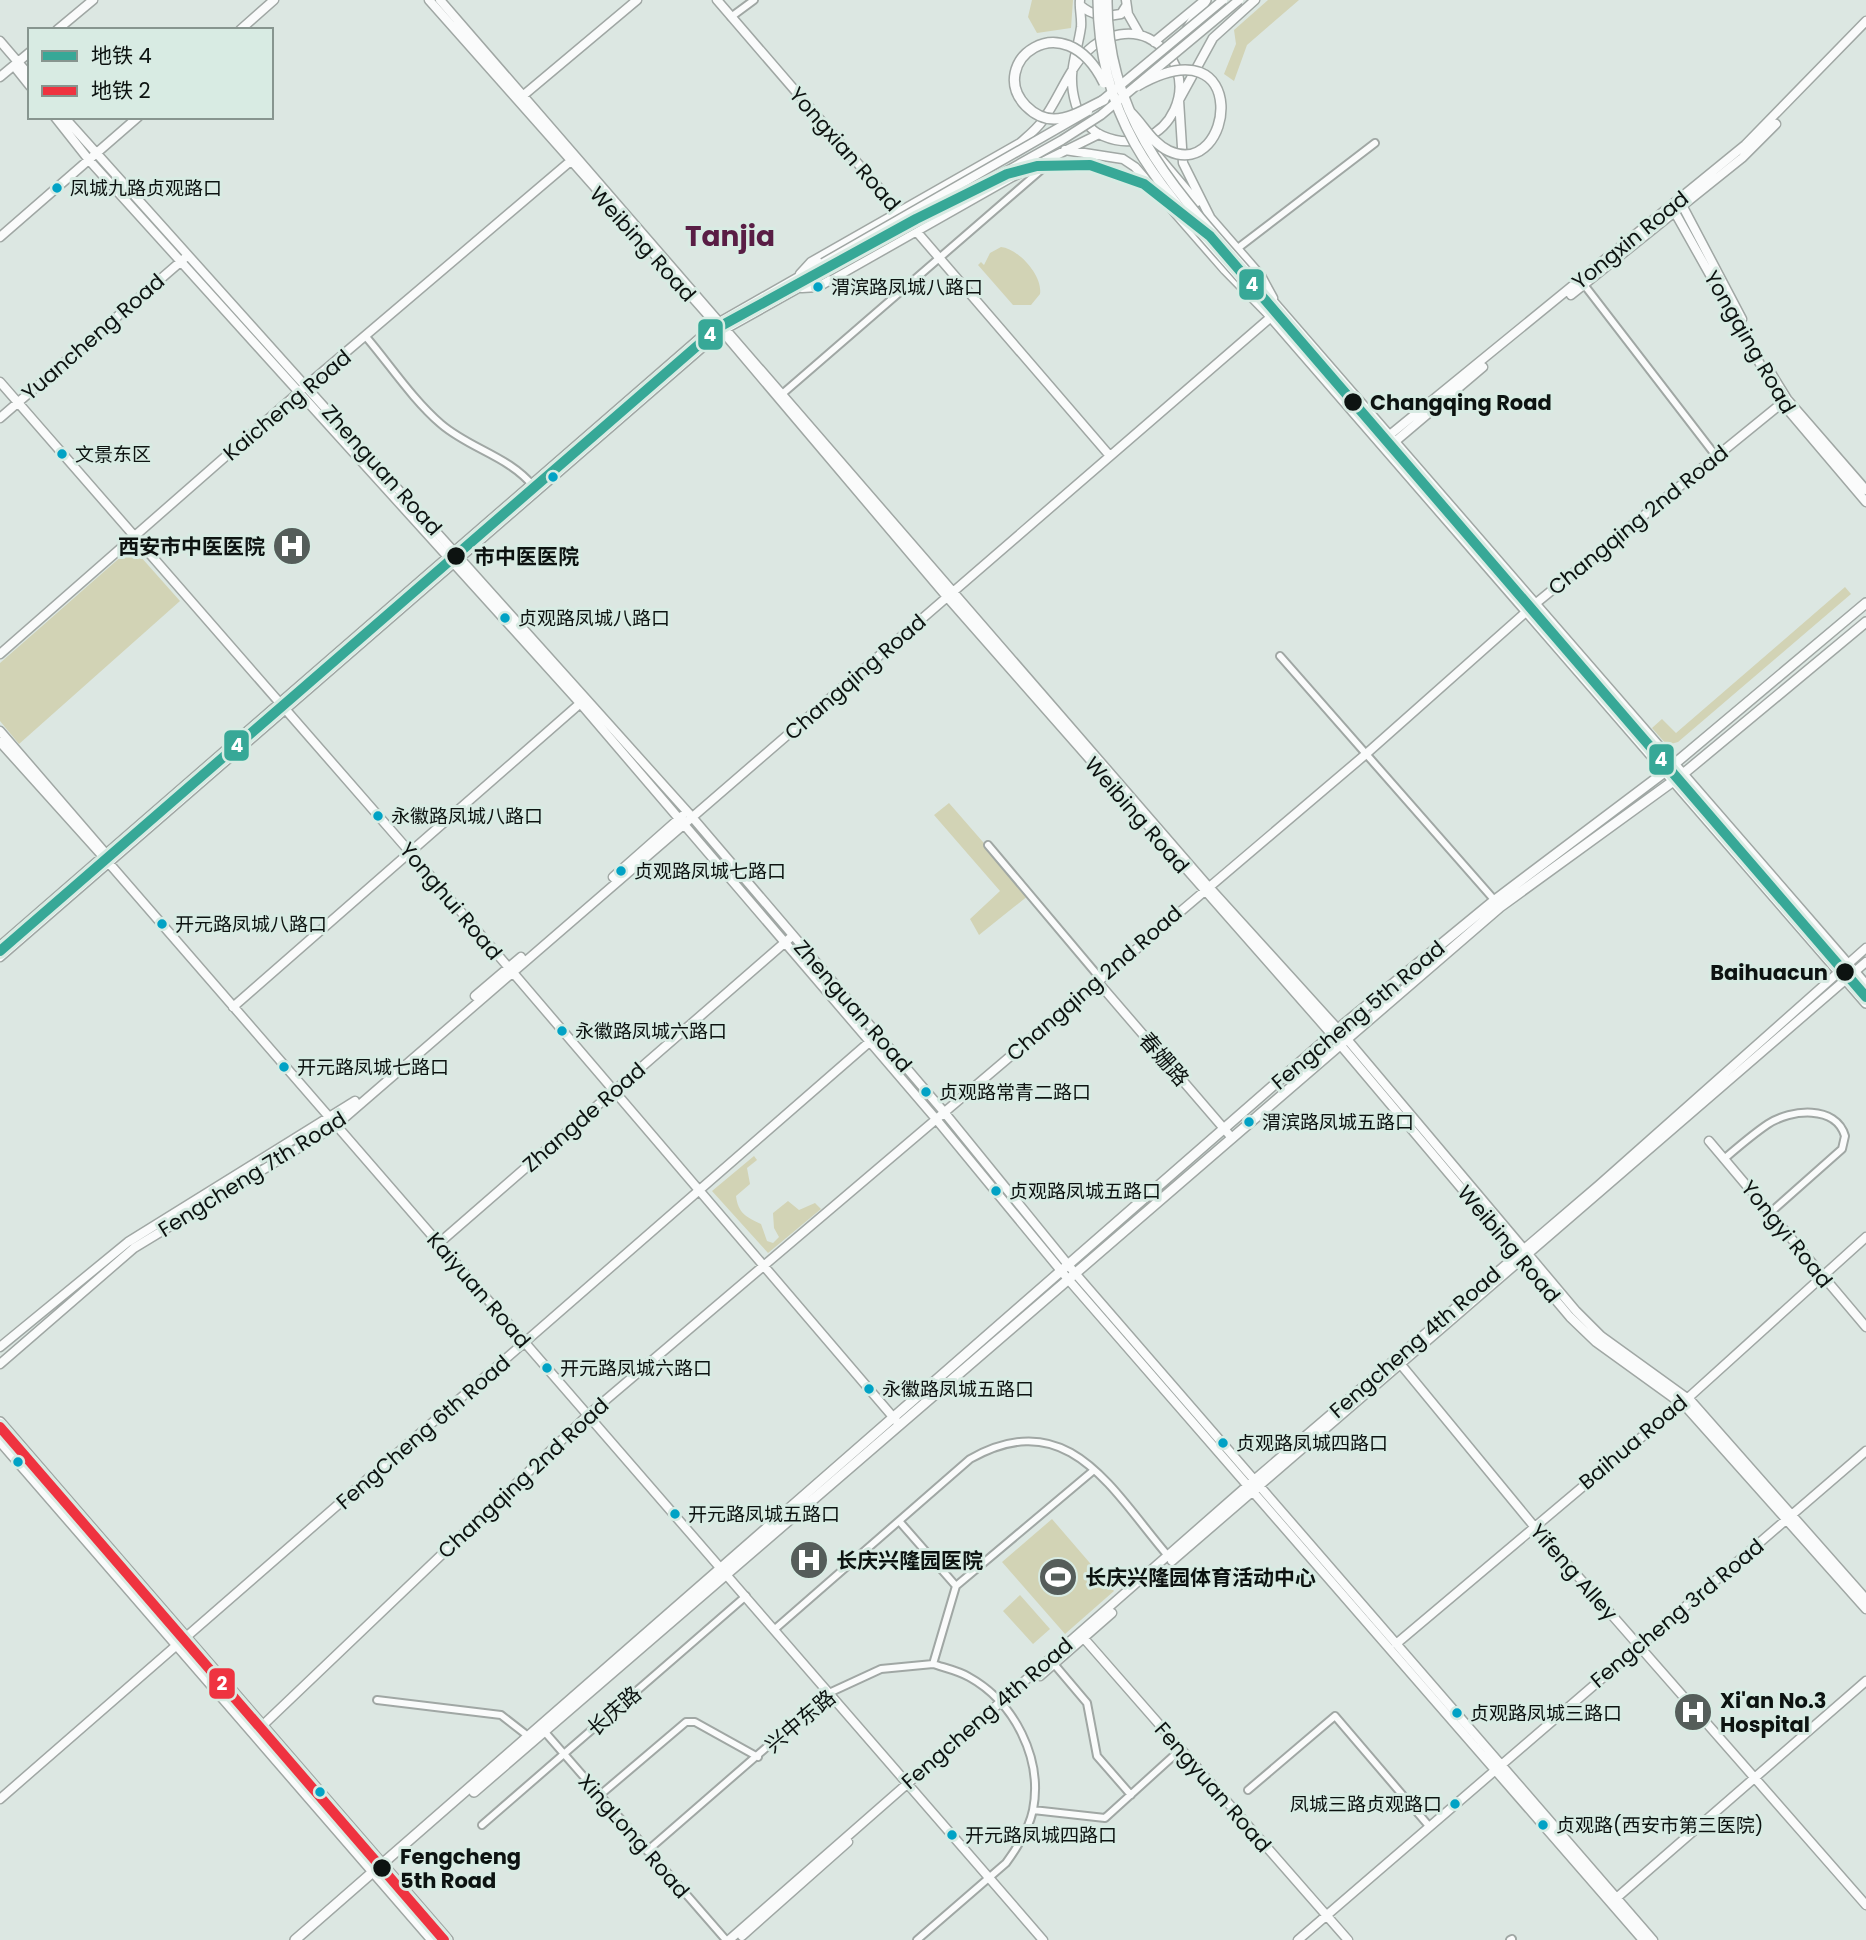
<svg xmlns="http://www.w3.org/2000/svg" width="1866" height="1940" viewBox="0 0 1866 1940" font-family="Poppins,'Noto Sans SC',sans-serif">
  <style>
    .green { fill: #d2d3b5 }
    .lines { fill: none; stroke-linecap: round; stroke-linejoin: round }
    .street-casing { stroke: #a0a7a4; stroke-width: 10 }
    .secondary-casing { stroke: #a0a7a4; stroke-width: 11 }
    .primary-casing { stroke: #a0a7a4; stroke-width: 12 }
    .street { stroke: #fafbfb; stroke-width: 6 }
    .secondary { stroke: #fafbfb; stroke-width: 8 }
    .primary { stroke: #fafbfb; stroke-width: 9 }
    .secondary-bridge-casing { stroke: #a0a7a4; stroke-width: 11; stroke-linecap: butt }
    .primary-bridge-casing { stroke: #a0a7a4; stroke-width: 12; stroke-linecap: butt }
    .secondary-bridge { stroke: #fafbfb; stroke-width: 8 }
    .primary-bridge { stroke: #fafbfb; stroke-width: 9 }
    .metro-1-casing { stroke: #d8ebe3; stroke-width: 16 }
    .metro-2-casing { stroke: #d8ebe3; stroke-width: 16 }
    .metro-1 { stroke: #37a897; stroke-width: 10 }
    .metro-2 { stroke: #ef3340; stroke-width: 10 }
    .bus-dot { fill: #01a2c5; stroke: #d8ebe3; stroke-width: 2.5 }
    .stop-dot { fill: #0d1311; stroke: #d8ebe3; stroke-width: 2.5 }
    .labels { text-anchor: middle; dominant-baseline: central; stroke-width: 6; stroke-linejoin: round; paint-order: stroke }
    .bus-label { font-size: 19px; fill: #0d1311; stroke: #d8ebe3; text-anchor: start }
    .street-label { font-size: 21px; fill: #0d1311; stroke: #d8ebe3 }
    .stop-label { font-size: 21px; font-weight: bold; fill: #0d1311; stroke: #d8ebe3; text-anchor: start }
    .poi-label { font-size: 21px; font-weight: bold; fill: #0d1311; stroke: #d8ebe3; text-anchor: start }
    .district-label { font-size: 28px; font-weight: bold; fill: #591e45; stroke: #d8ebe3 }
    .line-badge { stroke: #d8ebe3; stroke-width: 2.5 }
    .badge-label { font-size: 19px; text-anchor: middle; font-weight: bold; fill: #fff }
  </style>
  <rect width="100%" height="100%" fill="#dce7e2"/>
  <!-- green -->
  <path class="green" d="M1032,0H1073L1071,28L1037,33L1028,17Z
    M1268,0H1299L1247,45L1234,81L1224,74L1236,44L1234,30Z
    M1001,247C1019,249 1043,276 1040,294L1031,305H1013L978,265L981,262L984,265L990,253Z
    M132,547L180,601L19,744L0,721V663Z
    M1845,587L1851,594L1678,742L1667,745L1652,728L1662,719L1676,733Z
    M949,803L1029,895L979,935L970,919L1000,891L934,815Z
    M754,1156L757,1160L747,1168L750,1184L736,1196C738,1213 746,1217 761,1224L767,1241L773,1243L779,1237L774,1228L773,1213L788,1201L799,1210L815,1203L821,1209L768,1253L712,1191Z
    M1052,1519L1114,1591L1065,1634L1002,1562Z
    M1020,1595L1050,1629L1033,1644L1003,1611Z"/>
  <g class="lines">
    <defs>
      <path id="street" d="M731,17L754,0
        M1238,248L1375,143
        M1582,282L1716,456
        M367,338C390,365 413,400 441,424C470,449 509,456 534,487
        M781,395L1056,157
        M1280,656L1497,903
        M988,845L1100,978
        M1724,1159C1738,1147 1753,1134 1768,1124C1791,1109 1836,1105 1845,1136L1842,1149L1771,1212
        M899,1521L956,1586
        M775,1629L970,1459C1069,1403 1112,1491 1169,1557
        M1054,1664L1087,1703L1097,1756L1131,1795
        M377,1700L501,1715L528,1736
        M544,1731L726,1940
        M1248,1790L1335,1716L1429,1826
        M600,1795L686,1722H695L758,1757
        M1033,1810L1105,1818L1180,1750
        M482,1825L746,1596
        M647,1851L829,1693L881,1669L933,1664L956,1586L1094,1470
        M917,1940L1006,1863C1017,1848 1029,1829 1033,1810C1043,1758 1014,1702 969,1677C959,1671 945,1668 933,1664
        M1510,1940L1512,1939"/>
      <path id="secondary" d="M429,0L716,324L947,597L1327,1029L1570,1317L1596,1342L1686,1407L1866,1609
        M440,0L1208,886L1346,1038L1576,1311L1601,1336L1691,1401L1866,1599
        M717,0L1110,456
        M1126,0L1128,14L1140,35
        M1080,5C1092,16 1105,17 1121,14L1126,6
        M57,30L93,0
        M240,30L274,0
        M0,41L30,76
        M1154,42L1205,0
        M14,66L30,86
        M0,77L30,52
        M519,99L637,0
        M55,117L89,160L580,703L936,1119L1067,1278L1643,1940
        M64,117L692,817L944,1112L1074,1272L1653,1940
        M1158,156L1197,202
        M1681,203L1742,319
        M1673,209L1782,403L1866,502
        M1208,215L1261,276L1273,298
        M1211,219L1183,163L1179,100L1213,38L1255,0
        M0,237L138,117
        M800,274L811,262L1020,143C1028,136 1037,129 1043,120C1060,97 1070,64 1093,46C1108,34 1131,30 1148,38C1212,71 1169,164 1103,136C1091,131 1080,118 1076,105C1066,72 1077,56 1081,27C1082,18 1079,9 1080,0
        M802,288L818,287L1012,177L1099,134
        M1571,295L1742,158L1776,124
        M1771,373L1787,399L1866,490
        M0,382L409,851L899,1424
        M0,418L186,257
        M1386,438L1745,145L1866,21
        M1391,445L1483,367
        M0,654L306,386L573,159
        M0,731L107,855
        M0,742L108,862L1043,1940
        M613,877L682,816
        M0,946L716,324L823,263
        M0,957L720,332L827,272
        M1097,981L1232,1138
        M475,996L521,957
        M233,1007L584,700
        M1709,1141L1866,1327
        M438,1244L790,938
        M0,1347L128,1242L355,1101
        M1398,1361L1533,1525L1866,1905
        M0,1364L134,1248L335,1126L1271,317L1225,270L1135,167L1123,159L1065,150
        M1172,1561L1866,962
        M1081,1635L1348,1940
        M1396,1644L1688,1398L1866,1237
        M1040,1676L1112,1613
        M262,1726L588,1415L1366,754L1535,604L1787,399
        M0,1799L874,1038
        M1613,1901L1866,1681
        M742,1936L848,1842
        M729,1940L1247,1486L1599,1185L1866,948
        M1298,1940L1866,1451"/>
      <path id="primary" d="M1188,28L1206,0
        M1254,280L1866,985
        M1247,285L1271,317L1866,1003
        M0,1422L448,1940
        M0,1441L432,1940
        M474,1792L1500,907L1683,774L1866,622
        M295,1940L1338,1029L1495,900L1666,771L1866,603"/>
    </defs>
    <!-- street casing -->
    <use href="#street" class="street-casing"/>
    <!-- secondary casing -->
    <use href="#secondary" class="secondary-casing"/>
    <!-- primary casing -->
    <use href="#primary" class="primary-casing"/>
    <!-- street -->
    <use href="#street" class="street"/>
    <!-- secondary -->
    <use href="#secondary" class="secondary"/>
    <!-- primary -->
    <use href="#primary" class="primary"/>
    <defs>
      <path id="secondary-bridge" d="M1099,103L1223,0
        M823,263L1088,111
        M827,272L1062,140L1101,115L1239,0"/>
      <path id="primary-bridge" d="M1098,0C1099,131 1167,193 1247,285
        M1107,0C1106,122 1179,194 1254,280
        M1104,100C1089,107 1071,119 1054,119C1043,119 1033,113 1026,106C985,64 1063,0 1104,83
        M1131,113C1144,126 1152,143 1169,151C1234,181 1253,20 1137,86"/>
    </defs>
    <!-- secondary-bridge casing -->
    <use href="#secondary-bridge" class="secondary-bridge-casing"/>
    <!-- primary-bridge casing -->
    <use href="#primary-bridge" class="primary-bridge-casing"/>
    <!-- secondary-bridge -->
    <use href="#secondary-bridge" class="secondary-bridge"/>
    <!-- primary-bridge -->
    <use href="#primary-bridge" class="primary-bridge"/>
    <defs>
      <path id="metro-1" d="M0,951L719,327L916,219L1007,174L1037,166L1090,165L1144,184L1210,236L1866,997"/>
      <path id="metro-2" d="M0,1427L444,1940"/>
    </defs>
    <!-- metro-1 casing -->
    <use href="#metro-1" class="metro-1-casing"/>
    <!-- metro-2 casing -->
    <use href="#metro-2" class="metro-2-casing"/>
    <!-- metro-1 -->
    <use href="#metro-1" class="metro-1"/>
    <!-- metro-2 -->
    <use href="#metro-2" class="metro-2"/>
  </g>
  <!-- icons -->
  <defs>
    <symbol id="hospital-disc" viewBox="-11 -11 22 22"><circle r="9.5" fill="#555d5a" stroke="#d8ebe3"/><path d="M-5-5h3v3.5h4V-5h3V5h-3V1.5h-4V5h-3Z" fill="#fff"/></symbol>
    <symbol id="stadium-disc" viewBox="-11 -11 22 22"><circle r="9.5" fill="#555d5a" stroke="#d8ebe3"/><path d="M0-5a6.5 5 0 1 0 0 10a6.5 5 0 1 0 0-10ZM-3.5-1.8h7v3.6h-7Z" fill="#fff"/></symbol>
  </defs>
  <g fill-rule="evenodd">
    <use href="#hospital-disc" x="270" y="524" width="44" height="44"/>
    <use href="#hospital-disc" x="787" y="1538" width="44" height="44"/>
    <use href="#stadium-disc" x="1036" y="1555" width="44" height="44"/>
    <use href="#hospital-disc" x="1671" y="1690" width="44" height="44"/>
  </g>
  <!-- markers -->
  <g class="bus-dot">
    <circle cx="57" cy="188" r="6"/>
    <circle cx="818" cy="287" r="6"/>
    <circle cx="62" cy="454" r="6"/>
    <circle cx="553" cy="477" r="6"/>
    <circle cx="505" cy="618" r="6"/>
    <circle cx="378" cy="816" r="6"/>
    <circle cx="621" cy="871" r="6"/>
    <circle cx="162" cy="924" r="6"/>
    <circle cx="562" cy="1031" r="6"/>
    <circle cx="284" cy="1067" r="6"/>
    <circle cx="926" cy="1092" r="6"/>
    <circle cx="1249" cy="1122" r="6"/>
    <circle cx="996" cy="1191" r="6"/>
    <circle cx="547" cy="1368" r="6"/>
    <circle cx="869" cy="1389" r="6"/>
    <circle cx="1223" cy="1443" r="6"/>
    <circle cx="18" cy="1462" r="6"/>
    <circle cx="675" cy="1514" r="6"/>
    <circle cx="1457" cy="1713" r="6"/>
    <circle cx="320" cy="1792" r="6"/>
    <circle cx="1455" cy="1804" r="6"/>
    <circle cx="1543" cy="1825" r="6"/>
    <circle cx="952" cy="1835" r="6"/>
  </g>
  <g class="stop-dot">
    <circle cx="1353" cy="402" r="10"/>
    <circle cx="456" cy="556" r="10"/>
    <circle cx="1845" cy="972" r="10"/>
    <circle cx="382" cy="1868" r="10"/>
  </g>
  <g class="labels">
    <!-- bus labels -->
    <g class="bus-label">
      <text x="70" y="188">凤城九路贞观路口</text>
      <text x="831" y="287">渭滨路凤城八路口</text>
      <text x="75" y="454">文景东区</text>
      <text x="518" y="618">贞观路凤城八路口</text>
      <text x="391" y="816">永徽路凤城八路口</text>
      <text x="634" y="871">贞观路凤城七路口</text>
      <text x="175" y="924">开元路凤城八路口</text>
      <text x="575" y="1031">永徽路凤城六路口</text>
      <text x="297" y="1067">开元路凤城七路口</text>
      <text x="939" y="1092">贞观路常青二路口</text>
      <text x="1262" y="1122">渭滨路凤城五路口</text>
      <text x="1009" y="1191">贞观路凤城五路口</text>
      <text x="560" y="1368">开元路凤城六路口</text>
      <text x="882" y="1389">永徽路凤城五路口</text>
      <text x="1236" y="1443">贞观路凤城四路口</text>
      <text x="688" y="1514">开元路凤城五路口</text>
      <text x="1470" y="1713">贞观路凤城三路口</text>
      <text x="1442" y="1804" text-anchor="end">凤城三路贞观路口</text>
      <text x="1556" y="1825">贞观路(西安市第三医院)</text>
      <text x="965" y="1835">开元路凤城四路口</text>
    </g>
    <!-- street labels -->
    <g class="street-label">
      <text transform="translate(845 149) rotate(49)">Yongxian Road</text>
      <text transform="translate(1630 240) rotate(-39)">Yongxin Road</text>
      <text transform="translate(643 244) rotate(48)">Weibing Road</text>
      <text transform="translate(93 337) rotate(-41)">Yuancheng Road</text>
      <text transform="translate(1750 342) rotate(60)">Yongqing Road</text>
      <text transform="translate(287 405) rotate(-40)">Kaicheng Road</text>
      <text transform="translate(382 470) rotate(48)">Zhenguan Road</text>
      <text transform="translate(1638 520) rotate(-39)">Changqing 2nd Road</text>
      <text transform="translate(855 677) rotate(-41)">Changqing Road</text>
      <text transform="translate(1137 815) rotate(49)">Weibing Road</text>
      <text transform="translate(451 901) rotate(50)">Yonghui Road</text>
      <text transform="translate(1094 983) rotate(-41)">Changqing 2nd Road</text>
      <text transform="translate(853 1006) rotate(49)">Zhenguan Road</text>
      <text transform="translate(1358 1015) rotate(-40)">Fengcheng 5th Road</text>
      <text transform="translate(1164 1059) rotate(49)">春姗路</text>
      <text transform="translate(584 1117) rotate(-41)">Zhangde Road</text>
      <text transform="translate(252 1174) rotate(-32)">Fengcheng 7th Road</text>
      <text transform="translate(1787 1234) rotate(51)">Yongyi Road</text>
      <text transform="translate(1509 1244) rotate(50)">Weibing Road</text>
      <text transform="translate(479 1290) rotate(49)">Kaiyuan Road</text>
      <text transform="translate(1415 1342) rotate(-41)">Fengcheng 4th Road</text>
      <text transform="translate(423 1432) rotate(-41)">FengCheng 6th Road</text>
      <text transform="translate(1633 1442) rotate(-40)">Baihua Road</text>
      <text transform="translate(523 1478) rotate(-43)">Changqing 2nd Road</text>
      <text transform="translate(1574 1572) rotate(49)">Yifeng Alley</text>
      <text transform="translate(1677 1613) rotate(-40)">Fengcheng 3rd Road</text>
      <text transform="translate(614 1711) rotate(-41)">长庆路</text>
      <text transform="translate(987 1713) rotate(-41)">Fengcheng 4th Road</text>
      <text transform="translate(800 1721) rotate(-40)">兴中东路</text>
      <text transform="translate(1213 1787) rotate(49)">Fengyuan Road</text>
      <text transform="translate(634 1836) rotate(49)">XingLong Road</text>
    </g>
    <!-- stop labels -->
    <g class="stop-label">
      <text x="1370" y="402">Changqing Road</text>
      <text x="474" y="556">市中医医院</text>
      <text x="1828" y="972" text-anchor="end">Baihuacun</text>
      <text x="400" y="1856">Fengcheng<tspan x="400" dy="24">5th Road</tspan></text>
    </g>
    <!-- poi labels -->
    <g class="poi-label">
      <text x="265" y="546" text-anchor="end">西安市中医医院</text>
      <text x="836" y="1560">长庆兴隆园医院</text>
      <text x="1085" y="1577">长庆兴隆园体育活动中心</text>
      <text x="1720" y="1700">Xi'an No.3<tspan x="1720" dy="24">Hospital</tspan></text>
    </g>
    <!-- district labels -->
    <g class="district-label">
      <text x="730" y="236">Tanjia</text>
    </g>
  </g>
  <g class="line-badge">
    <rect x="1238" y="268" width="27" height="33" rx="7" fill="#37a897"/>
    <rect x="697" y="318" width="27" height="33" rx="7" fill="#37a897"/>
    <rect x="223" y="729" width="27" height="33" rx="7" fill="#37a897"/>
    <rect x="1648" y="743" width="27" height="33" rx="7" fill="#37a897"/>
    <rect x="208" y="1667" width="28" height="33" rx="7" fill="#ef3340"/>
  </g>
  <g class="badge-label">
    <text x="1252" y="291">4</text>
    <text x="710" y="341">4</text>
    <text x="237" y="752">4</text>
    <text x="1661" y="766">4</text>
    <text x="222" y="1690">2</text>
  </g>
  <!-- legend -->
  <rect x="28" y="28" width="245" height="91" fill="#d8ebe3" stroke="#87958f" stroke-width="2"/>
  <rect x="42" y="51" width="35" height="10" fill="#37a897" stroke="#87958f" stroke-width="2"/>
  <text x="91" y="63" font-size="21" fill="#0d1311">地铁 4</text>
  <rect x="42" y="86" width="35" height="10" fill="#ef3340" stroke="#87958f" stroke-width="2"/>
  <text x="91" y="98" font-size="21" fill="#0d1311">地铁 2</text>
</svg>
